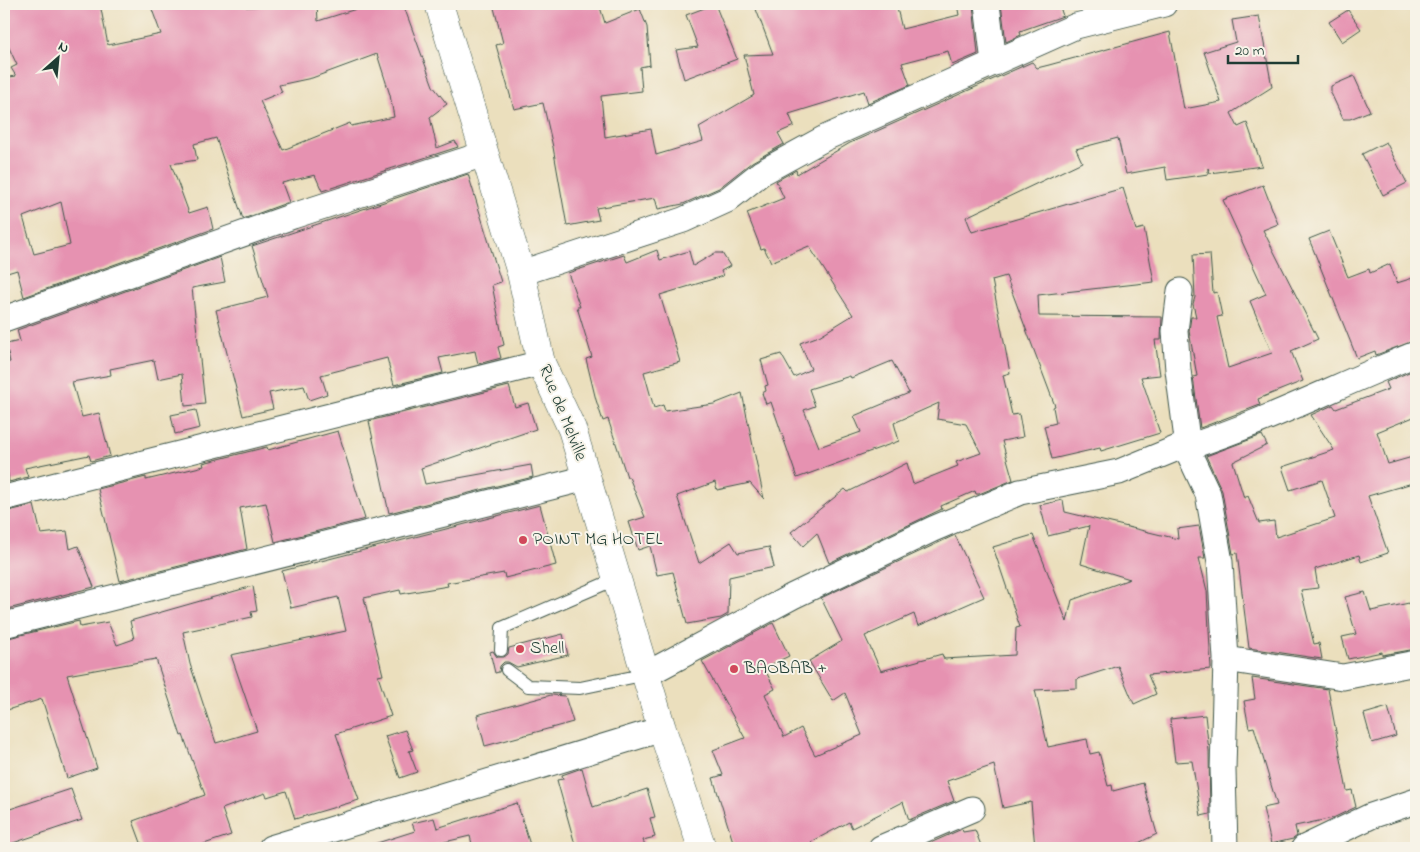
<svg xmlns="http://www.w3.org/2000/svg" width="1420" height="852" viewBox="0 0 1420 852" font-family="'Indie Flower',sans-serif">
  <style>
    .building { fill: #e692b1; fill-rule: evenodd }
    .lines { fill: none; stroke-linecap: round; stroke-linejoin: round }
    .lane-casing { stroke: #3e5549; stroke-width: 14 }
    .street-casing { stroke: #3e5549; stroke-width: 27 }
    .primary-casing { stroke: #3e5549; stroke-width: 29 }
    .lane { stroke: #fff; stroke-width: 12 }
    .street { stroke: #fff; stroke-width: 25 }
    .primary { stroke: #fff; stroke-width: 28 }
    .poi-dot { fill: #d1495b; stroke: #f7f3e8; stroke-width: 2 }
    .labels { text-anchor: middle; dominant-baseline: central; stroke-width: 4; stroke-linejoin: round; paint-order: stroke }
    .street-label { font-size: 18px; fill: #1f3d34; stroke: #f7f3e8 }
    .poi-label { font-size: 18px; fill: #1f3d34; stroke: #f7f3e8; text-anchor: start }
  </style>
  <rect width="100%" height="100%" fill="#f7f3e8"/>
  <filter id="ink" filterUnits="userSpaceOnUse"><feTurbulence type="fractalNoise" baseFrequency=".02" numOctaves="2"/><feDisplacementMap in="SourceGraphic" scale="10" xChannelSelector="R" yChannelSelector="G"/><feConvolveMatrix kernelMatrix="1 2 1 2 8 2 1 2 1" color-interpolation-filters="sRGB"/></filter>
  <filter id="wash" filterUnits="userSpaceOnUse"><feTurbulence type="fractalNoise" baseFrequency=".0096" numOctaves="4" result="noise"/><feDisplacementMap in="SourceGraphic" scale="20" xChannelSelector="R" yChannelSelector="G"/><feGaussianBlur stdDeviation="1.12" result="paint"/><feColorMatrix in="noise" values="0 0 0 0 0 0 0 0 0 0 0 0 0 0 0 0 0 1.4 0 .05"/><feComposite in="paint" operator="in"/></filter>
  <g filter="url(#wash)">
    <rect width="100%" height="100%" fill="#ebdfbd"/>
    <g id="blocks">
      <!-- building -->
      <path class="building" d="M16,4H100L108,45L161,34L150,4H246V7L317,4L318,21L372,4H403L433,86L447,104L430,117L437,148L455,141L458,147L322,191L315,175L282,183L289,202L243,219L216,138L194,144L197,160L171,164L189,213L208,207L213,229L24,297L17,270L4,274V78L16,76L11,68L17,65L4,37V8ZM377,54L390,95L394,117L351,126L350,123L283,150L260,101L282,92L279,85L312,78ZM61,202L70,245L34,254L23,217Z
        M493,4H599L605,23L640,9L647,27L650,65L640,67L642,91L601,96L605,137L651,129L656,155L703,141L699,127L754,95L744,55L773,54L754,4H896L902,29L959,15L957,4H973L978,54L952,65L948,51L902,63L910,85L868,103L864,91L789,114L794,126L778,133L784,144L752,162L719,188L683,204L658,209L655,198L596,208L599,220L567,226L553,147L543,103L514,109L496,45L503,43Z
        M715,4L737,59L684,79L676,50L698,47L686,15Z
        M1001,4H1059L1063,16L1020,31L1021,35L1006,42Z
        M1348,10L1361,29L1342,42L1329,22Z
        M1259,16L1272,87L1231,113L1238,127L1247,123L1262,166L1210,173L1208,168V174L1167,180L1165,167L1126,174L1118,138L1076,149L1082,162L966,217L972,232L1123,188L1136,230L1144,228L1154,282L1038,295L1039,316L1162,317L1161,340H1155L1160,375L1141,377L1160,433L1101,451L1100,448L1052,459L1044,426L1056,423L1053,407L1055,406L1006,276L992,280L1010,373L1003,375L1012,415L1019,414L1023,437L1002,441L1013,480L979,494H976L975,491L941,506L942,509L829,563L817,533L803,546L791,532L845,489L848,492L907,463L913,484L958,466L956,462L981,453L966,424L937,419L939,403L894,423L899,441L797,478L771,402L766,404L762,393L766,391L765,386L768,385L761,360L781,354L794,377L811,369L800,343L819,336L853,315L809,246L771,262L764,248L761,249L747,213L784,198L776,181L796,170L797,174L850,143L1032,62L1037,68L1049,65L1170,32L1184,109L1221,102L1204,52L1236,42L1232,20ZM892,361L909,393L854,416L861,432L819,447L804,410L815,406L809,389L850,376L851,378Z
        M1354,76L1370,111L1350,119H1343L1331,93V86Z
        M1386,142L1407,183L1383,195L1362,154Z
        M468,174L501,282L492,285L504,345L498,347L501,358L478,364L475,351L439,358L443,373L394,385L387,358L321,375L327,394L309,400L304,386L269,393L273,409L243,416L216,310L268,297L252,246Z
        M1263,185L1278,224L1263,230L1318,339L1291,351L1303,381L1258,399L1260,405L1200,428L1193,377L1197,376L1189,331L1191,317H1196L1193,304L1195,297L1193,255L1210,254L1213,293L1217,292L1222,316L1217,317L1228,368L1272,353L1250,301L1266,294L1223,200Z
        M1329,231L1348,277L1369,269L1370,273L1390,264L1397,283L1416,277V340L1376,355L1375,351L1357,358L1309,239Z
        M657,250L660,260L689,251L693,266L715,253H722L730,266L721,271L723,276L660,295L680,362L644,372L654,408L663,405L665,411L714,404L742,393L764,499L750,483L717,490L715,482L677,496L699,563L731,542L738,553L769,547L774,567L729,577L728,614L721,618L687,624L673,572L657,575L650,546L638,550L629,522L645,517L629,477H627L608,419L603,421L596,400L586,359L592,357L577,307H580L568,273L624,255L627,262Z
        M220,257L225,282L192,288L205,404L185,406L182,374L158,379L154,360L110,369L111,375L72,382L82,417L99,413L110,456L91,461L89,455L25,468L28,477L9,482L4,445V363L10,362L6,344L20,341L17,330Z
        M1416,369V416L1377,432L1388,464L1416,456V482L1368,496L1388,553L1361,562L1359,555L1315,569L1318,588L1301,590L1314,644L1319,643L1322,659L1249,648L1237,553L1233,554L1222,491L1206,456L1262,435L1267,445L1233,462L1244,498L1248,496L1259,523L1274,521L1276,537L1335,518L1322,480L1290,490L1282,467L1334,450L1311,415L1333,405L1336,409L1389,389L1386,382Z
        M509,386L515,407L528,403L536,429L421,468L425,484L531,465L533,477L389,513L369,421Z
        M196,410L200,428L175,434L171,415Z
        M338,431L365,519L275,542L266,503L240,508L247,549L120,581L98,489L146,477V480L204,466L203,463L267,447L268,450Z
        M1063,500L1065,512L1178,539L1177,529L1199,526L1205,558H1199L1207,591L1211,669L1148,675L1156,694L1134,704L1118,666L1077,679V688L1035,690L1048,747L1087,739L1090,754L1099,752L1108,786L1112,785L1113,791L1143,783L1157,834L1128,848H1035L1031,802L1003,808L994,765L947,781L954,801L909,820L903,802L852,828L849,822L811,842L814,848H735L713,778L723,775L713,750L745,738L702,661L773,623L789,656L764,668L775,689L765,694L784,737L801,728L815,755L862,735L845,693L833,701L809,661L842,641L821,598L955,535L984,597L918,626L914,614L865,636L881,671L942,654L944,659L1015,655L1016,628L1020,627L993,547L1033,535L1067,622L1072,600L1130,579L1081,564L1089,526L1048,536L1040,505Z
        M34,505L41,534L67,531L70,549L78,546L94,587L4,610V512Z
        M540,505L556,565L505,578L504,573L447,583L448,586L401,594L400,590L364,598L383,675L378,676L391,716L336,734L359,800L295,819L286,791L267,797L265,793L222,809L231,835L192,848H143L133,821L205,795L183,735L181,736L156,659L67,675L97,768L67,778L42,699L4,711V639L79,621L80,627L108,622L117,645L134,639L130,621L253,586L257,611L251,612L252,617L183,632L190,664L216,743L257,731L231,655L346,631L338,597L291,608L282,571Z
        M1365,592L1371,611L1409,603L1416,637V649L1382,655V652L1348,659L1342,637L1356,634L1345,597Z
        M563,634L568,655L517,667L508,662H504L500,666L499,672L495,673L490,652L493,651L497,657H504L508,654L509,648Z
        M1252,678L1328,689L1347,791L1352,790L1356,807L1333,818L1295,826L1297,836L1293,839L1271,844L1263,808L1277,805L1254,727L1249,728L1244,701L1255,699Z
        M551,695L565,696L573,722L485,746L477,715Z
        M1388,707L1396,736L1372,743L1364,714Z
        M1205,715L1209,751L1210,814L1201,816L1192,761L1175,762L1170,719Z
        M405,730L413,750L409,751L417,772L400,778L385,736Z
        M582,768L593,807L647,789L655,817L650,818L655,837L643,840L646,848H576L557,780L563,779L562,775Z
        M71,789L82,820L4,846V811Z
        M517,803L531,848H473L470,836L432,845L433,848H375L374,844L415,831L412,823L434,818L437,828Z
        M962,829L963,832L975,830L982,848H919Z"/>
    </g>
  </g>
  <g filter="url(#ink)">
    <use href="#blocks" fill-opacity="0" stroke="#3e5549" stroke-width="1"/>
    <g class="lines">
      <defs>
        <path id="lane" d="M501,650L502,628L618,578
          M507,670L528,686L580,688L647,674"/>
        <path id="street" d="M987,4L994,63
          M521,273L683,220L727,200L761,173L825,138L1076,26L1164,4
          M1180,291L1175,331L1178,370L1188,447
          M4,319L293,216L484,154
          M1185,445L1208,494L1220,562L1226,659L1223,770L1225,848
          M4,498L541,363
          M4,625L587,478
          M1226,659L1343,677L1416,663
          M647,674L793,596L933,529L1020,492L1119,472L1185,445L1188,447C1266,422 1340,384 1416,354
          M271,848L662,729
          M881,848L972,809
          M1304,848L1371,816L1416,801"/>
        <path id="primary" d="M439,4L521,273L541,363L572,429L662,729L702,848"/>
      </defs>
      <!-- lane casing -->
      <use href="#lane" class="lane-casing"/>
      <!-- street casing -->
      <use href="#street" class="street-casing"/>
      <!-- primary casing -->
      <use href="#primary" class="primary-casing"/>
      <!-- lane -->
      <use href="#lane" class="lane"/>
      <!-- street -->
      <use href="#street" class="street"/>
      <!-- primary -->
      <use href="#primary" class="primary"/>
    </g>
  </g>
  <!-- markers -->
  <g class="poi-dot">
    <circle cx="523" cy="540" r="5"/>
    <circle cx="520" cy="649" r="5"/>
    <circle cx="734" cy="669" r="5"/>
  </g>
  <g class="labels">
    <!-- street labels -->
    <g class="street-label">
      <text transform="translate(562 413) rotate(68)">Rue de Melville</text>
    </g>
    <!-- poi labels -->
    <g class="poi-label">
      <text x="533" y="540">POINT MG HOTEL</text>
      <text x="530" y="649">Shell</text>
      <text x="744" y="669">BAOBAB +</text>
    </g>
  </g>
  <!-- margin -->
  <rect width="1420" height="852" fill="none" stroke="#f7f3e8" stroke-width="20"/>
  <!-- north arrow -->
  <g transform="translate(58 58) rotate(27)" stroke="#f7f3e8" stroke-width="4" paint-order="stroke">
  <path d="M0-4L9 19L0 12L-9 19Z" fill="#1f3d34"/>
  <text y="-8" font-size="14" font-weight="bold" text-anchor="middle" fill="#1f3d34">N</text>
  </g>
  <!-- scale -->
  <path d="M1228 55v8h70v-8" fill="none" stroke="#1f3d34" stroke-width="2.5"/>
  <text x="1235" y="55" font-size="15" fill="#1f3d34" stroke="#f7f3e8" stroke-width="4" paint-order="stroke">20 m</text>
</svg>
